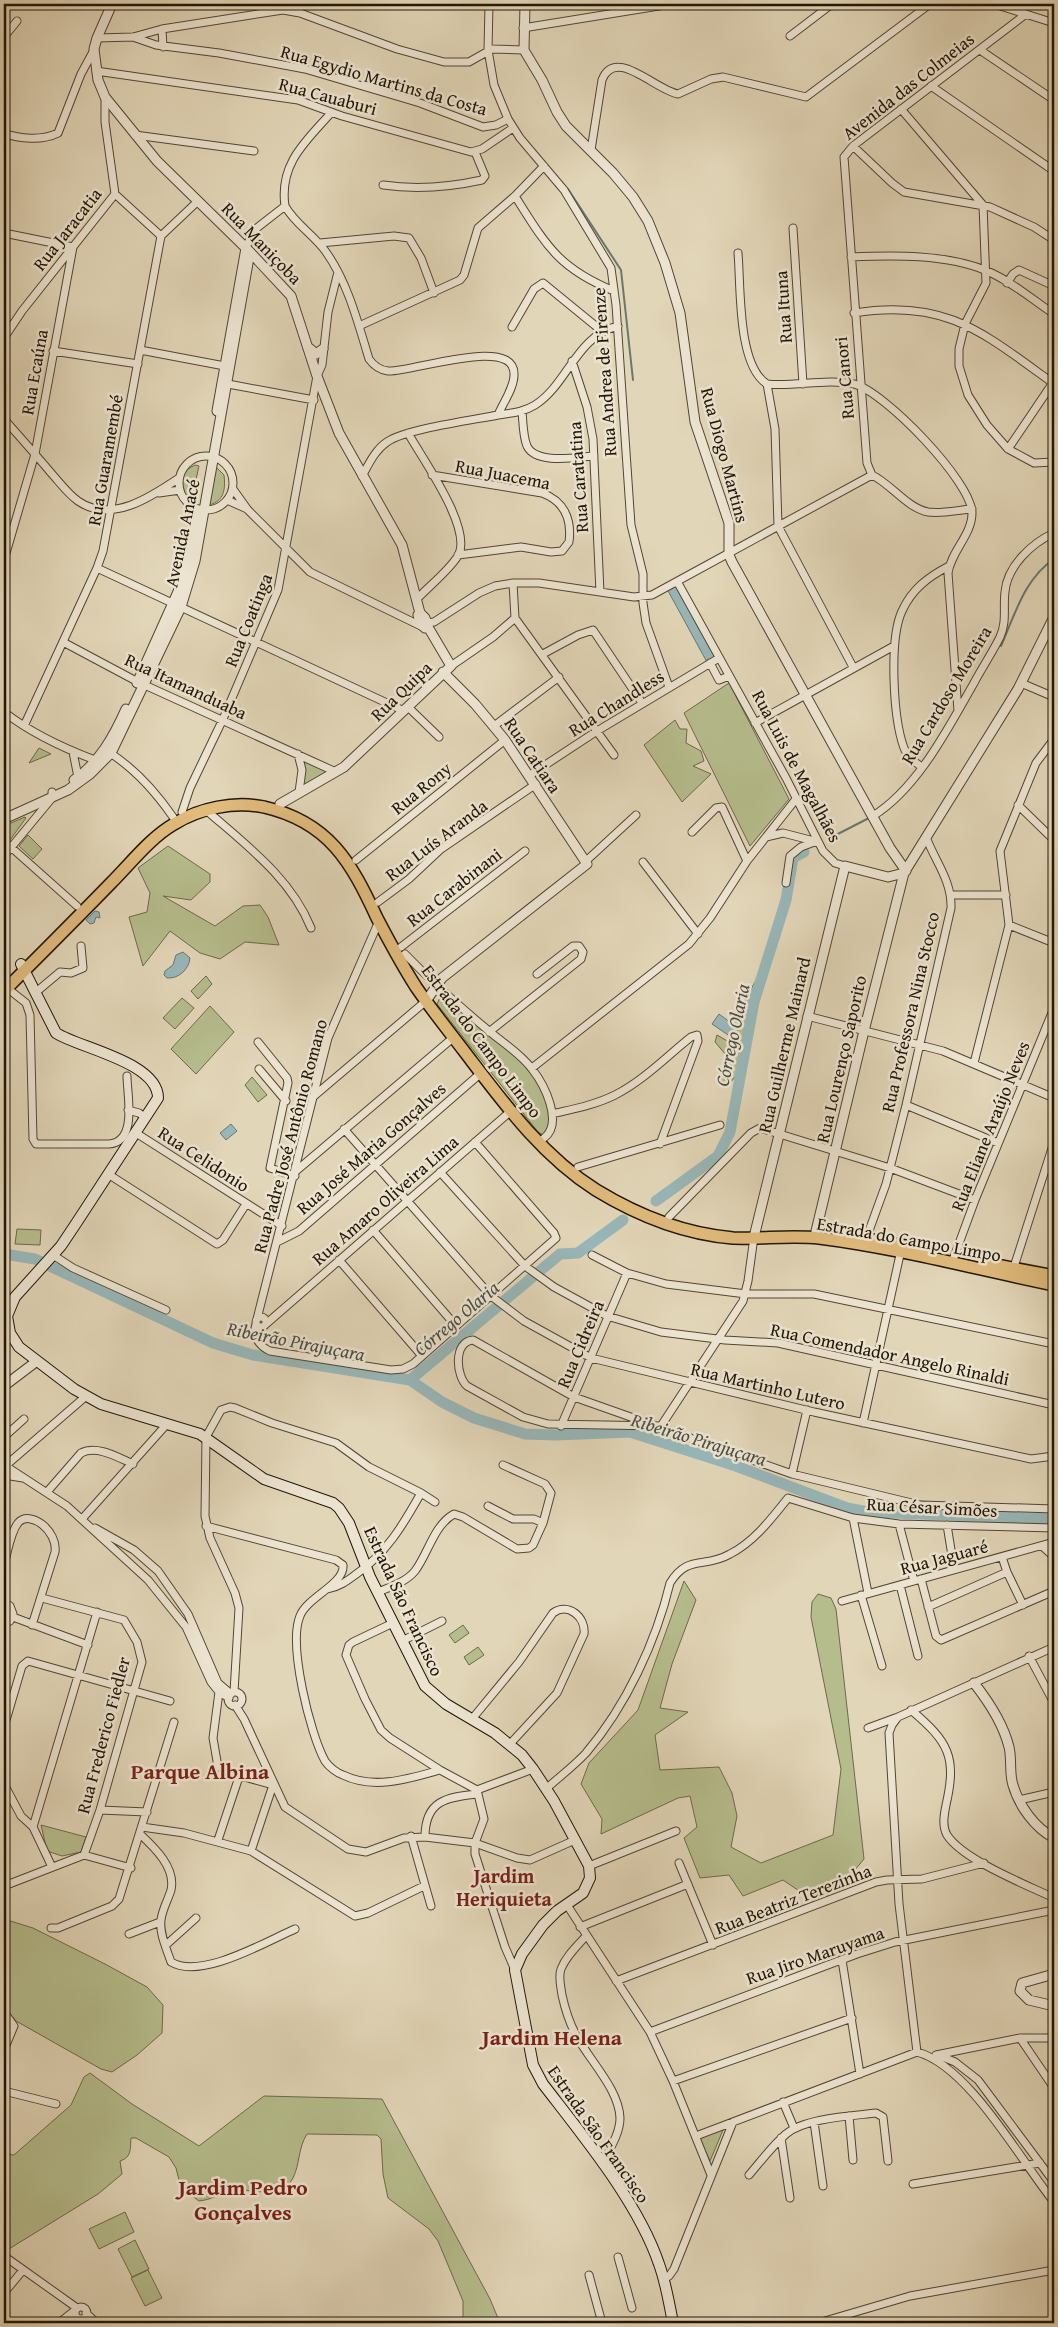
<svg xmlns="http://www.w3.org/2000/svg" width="1058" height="2327" viewBox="0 0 1058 2327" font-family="'Gentium Book Plus',serif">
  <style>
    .green { fill: #b6bd8d; stroke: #6c6a4a }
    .water { fill: #98b7b9; stroke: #687771 }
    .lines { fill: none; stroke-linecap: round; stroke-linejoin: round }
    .stream { stroke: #687771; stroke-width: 2 }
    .river { stroke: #98b7b9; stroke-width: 11 }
    .minor-casing { stroke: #514632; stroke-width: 9 }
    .tertiary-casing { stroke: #514632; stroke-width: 11 }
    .secondary-casing { stroke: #211606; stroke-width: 12 }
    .primary-casing { stroke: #211606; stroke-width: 14 }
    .minor { stroke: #ece4d1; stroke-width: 7 }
    .tertiary { stroke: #ece4d1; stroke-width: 9 }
    .secondary { stroke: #ece4d1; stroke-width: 10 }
    .primary { stroke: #e1bb7c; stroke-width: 11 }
    .labels { text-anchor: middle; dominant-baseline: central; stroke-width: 5; stroke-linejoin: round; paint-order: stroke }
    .street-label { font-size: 18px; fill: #211606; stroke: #ece4d1 }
    .water-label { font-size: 19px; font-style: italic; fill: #4b4e45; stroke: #ece4d1 }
    .quarter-label { font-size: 20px; font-weight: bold; fill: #7a1f14; stroke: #ece4d1 }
    .district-label { font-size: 22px; font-weight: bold; fill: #7a1f14; stroke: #ece4d1 }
  </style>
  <rect width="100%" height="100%" fill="#e2d6b8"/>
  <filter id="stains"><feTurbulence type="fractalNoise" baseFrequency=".004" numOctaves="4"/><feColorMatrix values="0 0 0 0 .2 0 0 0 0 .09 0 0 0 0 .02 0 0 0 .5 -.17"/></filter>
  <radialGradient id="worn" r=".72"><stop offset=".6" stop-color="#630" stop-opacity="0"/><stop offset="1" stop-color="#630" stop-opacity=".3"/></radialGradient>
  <!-- green -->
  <path class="green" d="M195,465L199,466L191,502L180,491C179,478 183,471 195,465Z
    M214,465L224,475C226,492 223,502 206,506Z
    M729,683L789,799L750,846L684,713Z
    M675,720L680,729H687L686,743L701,751L704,761L693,766L711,774L682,802L644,745Z
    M39,748L51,754L29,763Z
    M303,758L334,773L300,790Z
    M25,817L26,818L10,840L4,835V826Z
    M28,835L42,849L33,859L19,846Z
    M168,846L210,874V882L191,900L163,896L215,926L243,906L260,905L268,917L279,945L245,942L220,959L200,953L170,931L143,966L129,917L147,912L150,893L138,868Z
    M760,973V993L736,1076L729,1084L719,1080L726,1055L715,1042L717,1035L729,1042L738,1031L732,1023Z
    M206,976L212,984L198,999L191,991Z
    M443,991C473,1017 550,1074 552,1114C553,1121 548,1130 546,1137L538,1132L437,1004Z
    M182,998L194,1008L175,1029L163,1018Z
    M210,1006L234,1032L196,1074L171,1049Z
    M252,1077L267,1095L258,1102L245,1085Z
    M17,1229L41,1230L40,1245L15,1244Z
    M684,1581L696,1600L672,1664L660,1708L688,1712L655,1735L660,1770L719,1767L732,1793L737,1816L731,1847L761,1863L833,1835L841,1769L811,1617L812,1602L818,1594L831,1598L836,1609L864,1859L844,1883L805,1895L783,1880L743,1896L729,1875L700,1878L684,1838L697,1827L690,1796L678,1798L601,1834L602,1819L581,1784L589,1763L638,1710Z
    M463,1625L469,1633L455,1643L449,1635Z
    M478,1647L484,1655L469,1665L464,1657Z
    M41,1825L86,1837L81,1852L62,1856L47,1851Z
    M4,1919L33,1928L105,1964L147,1987L163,2005L162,2033L137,2055L112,2072L101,2069L16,2021L7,2010L4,2000Z
    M90,2073L132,2104L199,2146L264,2096L382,2099L490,2299L500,2323H463V2301L438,2241L429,2229L388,2198L383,2174L381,2139L377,2135L307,2134C298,2148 300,2164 293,2178C280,2202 252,2187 232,2191C221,2193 211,2200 199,2201L188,2193L179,2180L176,2168L169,2157L136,2138H131C130,2149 132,2157 120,2161L122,2174L98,2194L4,2252V2154L14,2155L71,2105L84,2077Z
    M723,2130L710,2161L699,2137Z
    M125,2212L134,2232L99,2249L89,2229Z
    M135,2240L149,2269L132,2277L118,2249Z
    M148,2270L162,2298L145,2306L131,2278Z"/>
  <!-- water -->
  <path class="water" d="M678,584L718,657L708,664L667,589Z
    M95,911L99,912L100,918L96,917L94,923L90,924L86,920Z
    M183,952L190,958C189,970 178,979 167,978L164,975L165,971L173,965L176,955Z
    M719,1014L738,1028L731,1037L712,1024Z
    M231,1124L237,1131L226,1140L220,1133Z"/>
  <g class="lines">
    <!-- stream -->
    <path class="stream" d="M568,189L621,270L633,380
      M1001,646C1015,614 1025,578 1054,559
      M830,838L869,818"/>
    <!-- river -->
    <path class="river" d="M656,1201L718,1156L730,1132L754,1002L786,900L793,858L804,852
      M4,1254L35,1259L213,1343L253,1355L410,1380L442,1402L474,1418L525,1434L556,1435L630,1432L736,1466L847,1508L868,1512L1054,1519
      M410,1380L560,1254L578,1253L623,1220"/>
    <defs>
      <path id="minor" d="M489,4L488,50L494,85L508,119L520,138L564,190L611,268L616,305L631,525L643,574V603L646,623L669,687
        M994,4L1054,23
        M523,28L671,4
        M162,29L163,47
        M790,36L832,4
        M4,37L17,21
        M133,37L156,45L219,53L305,69L420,103L483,127L496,125L508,119
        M97,38L133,37L162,29L283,10L300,13L397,49L444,62H469L492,49L524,50
        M980,50L1054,100
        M96,71L298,100L342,116L471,152L482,149L513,128
        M931,86L1054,171
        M901,109L983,205L986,283L965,324L959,349V366L968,395L987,425L1008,449L1034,463L1054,462
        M331,113C305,142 279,164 285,206C295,224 314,235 326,252C348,283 358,323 369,359C374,366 379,370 388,371C410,373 516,334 514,375C514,388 503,403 498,415C473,420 406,429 387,442C375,450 369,464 362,476
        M4,133C19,139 42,141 58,133L81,74L94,50
        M135,135L254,151
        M853,146L892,183L904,192L990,207L1034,227L1054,240
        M591,150L602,80C615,46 655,90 678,94L711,79L723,77L806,97L930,4
        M383,185C417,190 450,187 482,180L485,176L475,152
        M115,194L161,236
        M515,196C546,245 558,268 614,291
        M793,228L803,384
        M4,233L73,247L35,454L4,560
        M320,243L394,236L409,238L421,258L434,293
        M246,248L253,231L285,206
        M738,253C741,286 737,365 767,384
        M851,257C893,255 947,254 987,271C1011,281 1033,300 1054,314
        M1007,283L1013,274L1019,270L1054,286
        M854,313C946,298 983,333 1053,383
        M359,326L460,280L464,275L478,228L515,196L544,166
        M512,327L534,289L543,283L603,332
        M4,338L22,311L115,194L105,122V97
        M140,350L230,367
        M53,351L138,364
        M572,361L587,407L593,439L600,592
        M228,384L314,400
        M767,384C795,387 826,378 854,384C884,391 972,482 972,513C972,535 951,551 948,573L958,711
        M767,384L775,429L778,526L853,667
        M522,411C523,422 523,437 527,446C536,465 577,457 594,456
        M498,415C511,413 524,412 535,405C568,384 576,336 618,326
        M4,419C20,437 36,455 52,474C60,483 68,494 78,501C111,524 151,497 179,478
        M408,433C423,460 471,526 459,554C452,568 428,587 417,599
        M1008,449L1054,381
        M179 483a27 27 0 1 1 54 0a27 27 0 1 1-54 0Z
        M432,475L542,493C564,501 572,519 569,542L562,551L551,552L521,547L458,555
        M872,475C891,484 907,508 928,512C942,514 958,510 972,509
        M233,489L248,510L310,572L423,627
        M159,493L180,490
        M227,500L247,509
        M97,568L404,711
        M678,583L786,778L823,851L835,863L845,866
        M515,618L614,755
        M427,623L434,622L479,593L495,586L513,583H539L634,597L652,595L872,475L867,463L844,157L853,146L1026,14
        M63,642L138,682L336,772
        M543,654L578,635L593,630L642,703
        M710,663L719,680L729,676
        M451,666L493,637L515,618L513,583
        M1021,683L1054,697
        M408,707L439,737
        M4,712C31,733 63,748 95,760
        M755,723L894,646
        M24,726L97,568L103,551L161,236L198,201
        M494,726L559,677
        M107,751C133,767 155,791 173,817
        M73,752L78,777
        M298,754L302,770L299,792
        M922,767C914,762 907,756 904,748C893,718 889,639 902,611C912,589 928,577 949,566
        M530,775L597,731L719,658
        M1018,805L1054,840
        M206,810C246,845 291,878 311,928
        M182,812L190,788L223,719L278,590L317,376L322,365L328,312L338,272
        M873,816C918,788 948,728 974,683C982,668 992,653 1000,637C1007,622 1003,607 1005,592C1007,566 1032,543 1054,533
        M692,832L716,808L722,807L747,861
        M766,837L783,833L814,841
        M4,841L77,906
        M4,856L52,798V792
        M356,860L505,740
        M586,861L636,815
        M643,862L698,934
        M786,883L790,856L801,847L817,841
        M951,895H1006
        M378,902L409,879L441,849L536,784
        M1009,925L1054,943
        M401,947L525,851
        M405,954C431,981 460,1007 489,1031C503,1043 521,1054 532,1069C544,1084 564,1123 544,1138
        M7,988L26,1003L30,1015L33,1139L36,1144H109C138,1142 127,1095 127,1076
        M35,993L60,972L71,973L83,968L81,946
        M807,1016L943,1051L1054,1098
        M489,1032L581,959L583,952L579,946H573L537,974
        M258,1042L287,1078L288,1083L270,1168L295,1176
        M974,1063L1009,925L1000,851L1036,763L1054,739
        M532,1068L689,944L710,918L747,861L796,799
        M259,1069L286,1101
        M314,1096L426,1001
        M906,1105L998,1143
        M128,1110L139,1113L146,1118
        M552,1114C573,1109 595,1105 615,1095C643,1081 667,1056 691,1037L697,1035L698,1041L660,1144
        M344,1129L491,1296L524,1321L591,1358L814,1412L1031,1459L1054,1456
        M136,1133L282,1226
        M578,1167L720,1125
        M296,1171L454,1037
        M440,1172L525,1266L554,1287L607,1316L661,1332L725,1340L778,1343L1054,1405
        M108,1174L217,1244L223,1240L246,1204
        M669,1217L751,1133L760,1128L890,1168L975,1200
        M373,1230L456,1326
        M754,1237L748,1281L743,1301L661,1426L548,1424L523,1417L467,1386C456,1376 453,1342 473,1340L574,1397L792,1474L920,1505L1054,1509
        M866,1239L886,1184L906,1105L951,908C952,881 935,861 926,837
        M279,1241L299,1231L481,1073
        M53,1255L73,1268L166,1310
        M592,1255L627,1273L666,1284L746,1294H814L1054,1344
        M954,1257L975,1200L1054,1008
        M339,1260L422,1356
        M1013,1270L1054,1142
        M256 1322a5 5 0 1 1 10 0a5 5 0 1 1-10 0Z
        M257,1319L328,1038L379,921
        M256,1324C252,1336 259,1346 270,1351L391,1370L403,1369L413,1364L556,1238L554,1233L475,1142
        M266,1324L511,1111
        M863,1423L901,1250
        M561,1426L627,1273
        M4,1437L24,1419
        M4,1465L67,1506L148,1580L186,1627L211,1682L219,1692L229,1698
        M4,1467L85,1397
        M792,1474L807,1410
        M4,1475L23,1478
        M47,1492L81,1453C97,1445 117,1457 133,1464
        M488,1506L513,1519H534L543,1523
        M853,1518L868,1593
        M82,1519L167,1424
        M899,1524L914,1581
        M947,1525L954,1568
        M206,1526L336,1560L343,1565C345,1584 307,1597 300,1616C288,1644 310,1734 325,1761C329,1767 337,1773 343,1775C374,1790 408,1779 440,1770
        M95,1528L134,1550L158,1571L188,1614L218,1683L231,1694
        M1042,1546L1054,1557
        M1002,1557L1007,1572L1023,1605
        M4,1564C8,1552 10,1533 18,1523C30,1509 58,1531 55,1552L32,1625
        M921,1579L936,1636L941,1640L1054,1591
        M900,1585L918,1656
        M327,1589C339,1587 347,1581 355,1575C386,1554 403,1525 421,1493
        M378,1592C390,1587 406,1582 415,1571C428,1554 434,1525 454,1514L463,1517L517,1549L529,1548L533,1545L543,1523L551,1493L545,1484L503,1465
        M861,1595L882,1666
        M42,1598L124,1620L137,1642L142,1662L100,1810L84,1855
        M842,1601L1054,1542
        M4,1603L10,1606L13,1614L10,1621L4,1624
        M928,1607L1007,1572
        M13,1617L88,1645
        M393,1623L353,1642L349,1645L346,1655L365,1699L381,1730L390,1738L440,1770L477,1790L533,1769
        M402,1641L442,1621
        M1029,1656L1054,1703
        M234,1692L239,1608L235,1593L210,1538L205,1516L206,1437L221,1410L230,1407L235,1408L272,1423L336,1443L369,1467L421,1493L435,1502
        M228 1699a7 7 0 1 1 14 0a7 7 0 1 1-14 0Z
        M235,1705L244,1719L285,1807L348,1849L366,1852L404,1838L425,1837L475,1843L517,1858L530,1860L575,1840
        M911,1710C949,1742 957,1757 946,1805C944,1815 942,1826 947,1835C963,1860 1027,1885 1054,1898
        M898,1717L892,1725L889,1733L899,1904L917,2052
        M472,1719L519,1662L553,1613C568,1602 586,1617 584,1634L557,1693L510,1744
        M4,1727L22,1666L28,1661L170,1701
        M868,1728L898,1717L1054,1647
        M218,1767L213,1738L219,1692
        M4,1784L21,1816L33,1827L52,1867
        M546,1789C559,1777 574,1766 586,1753C626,1706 656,1642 670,1583C688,1554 704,1569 730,1554C754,1542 772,1518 788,1498L853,1518L899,1524L1054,1528
        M477,1790L484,1819L475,1843V1854L505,1947L515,1970
        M1019,1800L1054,1792
        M100,1810L147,1812
        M33,1827L97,1612
        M142,1827L184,1833L251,1851L355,1916L368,1913L424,1886
        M140,1834C155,1848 176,1868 171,1890C168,1900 162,1910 161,1920C159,1933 167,1950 171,1962C201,1980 265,1942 295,1929
        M411,1836L431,1906
        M425,1837C425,1801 446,1797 477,1794
        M218,1840L239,1777L241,1776L273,1785
        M251,1851L273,1785
        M679,1863L713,1945
        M589,1866L676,1831
        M4,1886L84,1855L131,1868
        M567,1905L650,2032L673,2081L711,2175
        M580,1927L688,1884
        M51,1928H58L112,1906L119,1899L174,1722
        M129,1934L160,1922
        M586,1936C577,1946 566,1956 561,1969C558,1977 561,1987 562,1995C565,2009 569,2022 576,2035C589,2060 619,2089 620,2118C620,2134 609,2150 602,2164
        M166,1945L196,1918
        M842,1960L860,2074
        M616,1981L876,1882L887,1880L922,1879L984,1863
        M4,2012L14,2026L4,2050
        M650,2032L857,1954L895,1942L1054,1910
        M1020,2038L1054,2088
        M936,2055L1020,2038H1054
        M938,2055L955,2062L978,2080L1054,2182
        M673,2081L852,2018
        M4,2091L56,2104
        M783,2102L794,2128
        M849,2116L853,2160
        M814,2122L823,2186
        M696,2136L917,2052C969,2066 1020,2160 1054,2202
        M781,2138L790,2198
        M749,2175C761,2161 772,2146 786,2134C805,2118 851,2116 876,2113L883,2117L888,2161
        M913,2184L1040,2163
        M4,2256L77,2308
        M618,2257L632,2308
        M589,2275L602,2323
        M664,2279L669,2276L674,2269L733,2122
        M4,2293L23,2270
        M75 2313a6 6 0 1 1 12 0a6 6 0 1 1-12 0Z
        M86,2313L97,2323
        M59,2323L74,2311
        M818,2323L910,2296L1054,2270"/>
      <path id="tertiary" d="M112,4L97,38L94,49L98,80L105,97L157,161L250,252L291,296L317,376L339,433L402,545L420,613
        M525,4L524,50L542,80L557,112L566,126L613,173L633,197L648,221L665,263L680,313L695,422L729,523V555L732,562L890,848L906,871
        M309,348L316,354L323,349
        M217,411L246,248
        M420,613L425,618L428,627L425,628L420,623L418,615Z
        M137,683L181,585L198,515
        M74,780C99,763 114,736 126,709
        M280,804L344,767L451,666L428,627
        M4,819L68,790L90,774L111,753L181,607L195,561L250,252
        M426,1001L442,978L587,864L505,740L475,704L443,672
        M816,1231L864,1031L904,873L1018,689L1054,617
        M754,1237L845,866L888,877L904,873
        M4,1386L37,1361
        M974,1683C989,1702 1003,1723 1009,1747C1012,1759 1009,1773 1013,1785C1019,1806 1035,1828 1054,1838
        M1054,1974L1022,1983L1020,1991L1029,2000L1054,2006"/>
      <path id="secondary" d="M21,964L56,1033C79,1048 158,1062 158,1098L77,1222L61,1246L15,1297L7,1316L10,1333L19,1347L74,1389L101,1404L200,1434L264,1479L333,1503L339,1508L349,1523L370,1577L425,1686L446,1704L495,1733L522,1755L533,1769L554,1801L589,1866L590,1878L583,1893L557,1911L543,1925L522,1954L515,1970L533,2065L543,2084C583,2136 638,2202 659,2264C666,2283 669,2303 673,2323"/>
      <path id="primary" d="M4,991C40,955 76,919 111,883C131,863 150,838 174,824C200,808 234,801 264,807C329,822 351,862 377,918C389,941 402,965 416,987C431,1009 448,1030 464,1051C503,1102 541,1155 596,1190C637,1215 685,1234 733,1238C762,1239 791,1235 819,1238C898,1248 976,1269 1054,1285
        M866,1239L927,1250
        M986,1263L1054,1276"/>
    </defs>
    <!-- minor casing -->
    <use href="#minor" class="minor-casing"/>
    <!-- tertiary casing -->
    <use href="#tertiary" class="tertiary-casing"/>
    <!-- secondary casing -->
    <use href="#secondary" class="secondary-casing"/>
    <!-- primary casing -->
    <use href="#primary" class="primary-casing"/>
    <!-- minor -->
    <use href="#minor" class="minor"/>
    <!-- tertiary -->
    <use href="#tertiary" class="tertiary"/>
    <!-- secondary -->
    <use href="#secondary" class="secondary"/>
    <!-- primary -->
    <use href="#primary" class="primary"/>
  </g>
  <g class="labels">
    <!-- street labels -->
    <g class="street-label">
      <text transform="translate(384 80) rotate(16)">Rua Egydio Martins da Costa</text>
      <text transform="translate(908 86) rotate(-38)">Avenida das Colmeias</text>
      <text transform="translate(328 96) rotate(15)">Rua Cauaburi</text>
      <text transform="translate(67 229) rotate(-52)">Rua Jaracatia</text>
      <text transform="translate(262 243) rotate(46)">Rua Maniçoba</text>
      <text transform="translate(783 307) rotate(-94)">Rua Ituna</text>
      <text transform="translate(34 372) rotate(-80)">Rua Ecaúna</text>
      <text transform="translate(604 372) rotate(-94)">Rua Andrea de Firenze</text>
      <text transform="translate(844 378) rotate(-95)">Rua Canori</text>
      <text transform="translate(725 455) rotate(75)">Rua Diogo Martins</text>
      <text transform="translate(105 460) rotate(-80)">Rua Guaramembé</text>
      <text transform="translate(503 474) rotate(11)">Rua Juacema</text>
      <text transform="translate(578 477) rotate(-94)">Rua Caratatina</text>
      <text transform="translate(182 533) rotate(-78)">Avenida Anacé</text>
      <text transform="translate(248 620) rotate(-68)">Rua Coatinga</text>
      <text transform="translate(186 686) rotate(25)">Rua Itamanduaba</text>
      <text transform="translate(401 691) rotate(-44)">Rua Quipa</text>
      <text transform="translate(946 695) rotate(-59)">Rua Cardoso Moreira</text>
      <text transform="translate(616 703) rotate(-32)">Rua Chandless</text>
      <text transform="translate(533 755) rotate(56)">Rua Catiara</text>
      <text transform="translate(797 766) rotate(62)">Rua Luis de Magalhães</text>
      <text transform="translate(421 788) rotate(-39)">Rua Rony</text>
      <text transform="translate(436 840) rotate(-37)">Rua Luís Aranda</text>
      <text transform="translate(454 887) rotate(-38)">Rua Carabinani</text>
      <text transform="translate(910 1012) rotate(-77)">Rua Professora Nina Stocco</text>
      <text transform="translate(482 1041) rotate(53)">Estrada do Campo Limpo</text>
      <text transform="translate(784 1045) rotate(-77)">Rua Guilherme Mainard</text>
      <text transform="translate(841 1059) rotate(-77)">Rua Lourenço Saporito</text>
      <text transform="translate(990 1126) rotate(-68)">Rua Eliane Araújo Neves</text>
      <text transform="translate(290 1136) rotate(-75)">Rua Padre José Antônio Romano</text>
      <text transform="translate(371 1148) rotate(-41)">Rua José Maria Gonçalves</text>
      <text transform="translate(204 1159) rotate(33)">Rua Celidonio</text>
      <text transform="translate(385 1200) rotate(-41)">Rua Amaro Oliveira Lima</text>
      <text transform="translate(909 1239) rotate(10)">Estrada do Campo Limpo</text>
      <text transform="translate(580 1344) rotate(-67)">Rua Cidreira</text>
      <text transform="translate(890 1354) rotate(12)">Rua Comendador Angelo Rinaldi</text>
      <text transform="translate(768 1386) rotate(13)">Rua Martinho Lutero</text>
      <text transform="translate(932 1507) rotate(3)">Rua César Simões</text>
      <text transform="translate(944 1557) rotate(-15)">Rua Jaguaré</text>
      <text transform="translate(404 1601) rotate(65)">Estrada São Francisco</text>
      <text transform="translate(103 1735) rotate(-75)">Rua Frederico Fiedler</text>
      <text transform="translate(793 1899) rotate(-21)">Rua Beatriz Terezinha</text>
      <text transform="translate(815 1955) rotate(-19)">Rua Jiro Maruyama</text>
      <text transform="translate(599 2134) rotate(55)">Estrada São Francisco</text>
    </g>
    <!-- water labels -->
    <g class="water-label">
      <text transform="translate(732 1035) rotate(-78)">Córrego Olaria</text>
      <text transform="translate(456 1318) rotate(-40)">Córrego Olaria</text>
      <text transform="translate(296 1341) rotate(11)">Ribeirão Pirajuçara</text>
      <text transform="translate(699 1439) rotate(17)">Ribeirão Pirajuçara</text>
    </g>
    <!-- quarter labels -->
    <g class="quarter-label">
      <text x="504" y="1875">Jardim<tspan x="504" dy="23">Heriquieta</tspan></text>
    </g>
    <!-- district labels -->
    <g class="district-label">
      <text x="200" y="1771">Parque Albina</text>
      <text x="552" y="2037">Jardim Helena</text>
      <text x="243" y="2187">Jardim Pedro<tspan x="243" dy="25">Gonçalves</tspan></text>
    </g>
  </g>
  <!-- margin -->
  <rect width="1058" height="2327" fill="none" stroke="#e2d6b8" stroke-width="20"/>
  <rect x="5" y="5" width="1048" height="2317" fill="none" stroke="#211606" stroke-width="2.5"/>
  <rect x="10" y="10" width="1038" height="2307" fill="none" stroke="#211606"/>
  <rect width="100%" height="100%" filter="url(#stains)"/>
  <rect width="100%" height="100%" fill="url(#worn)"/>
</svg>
